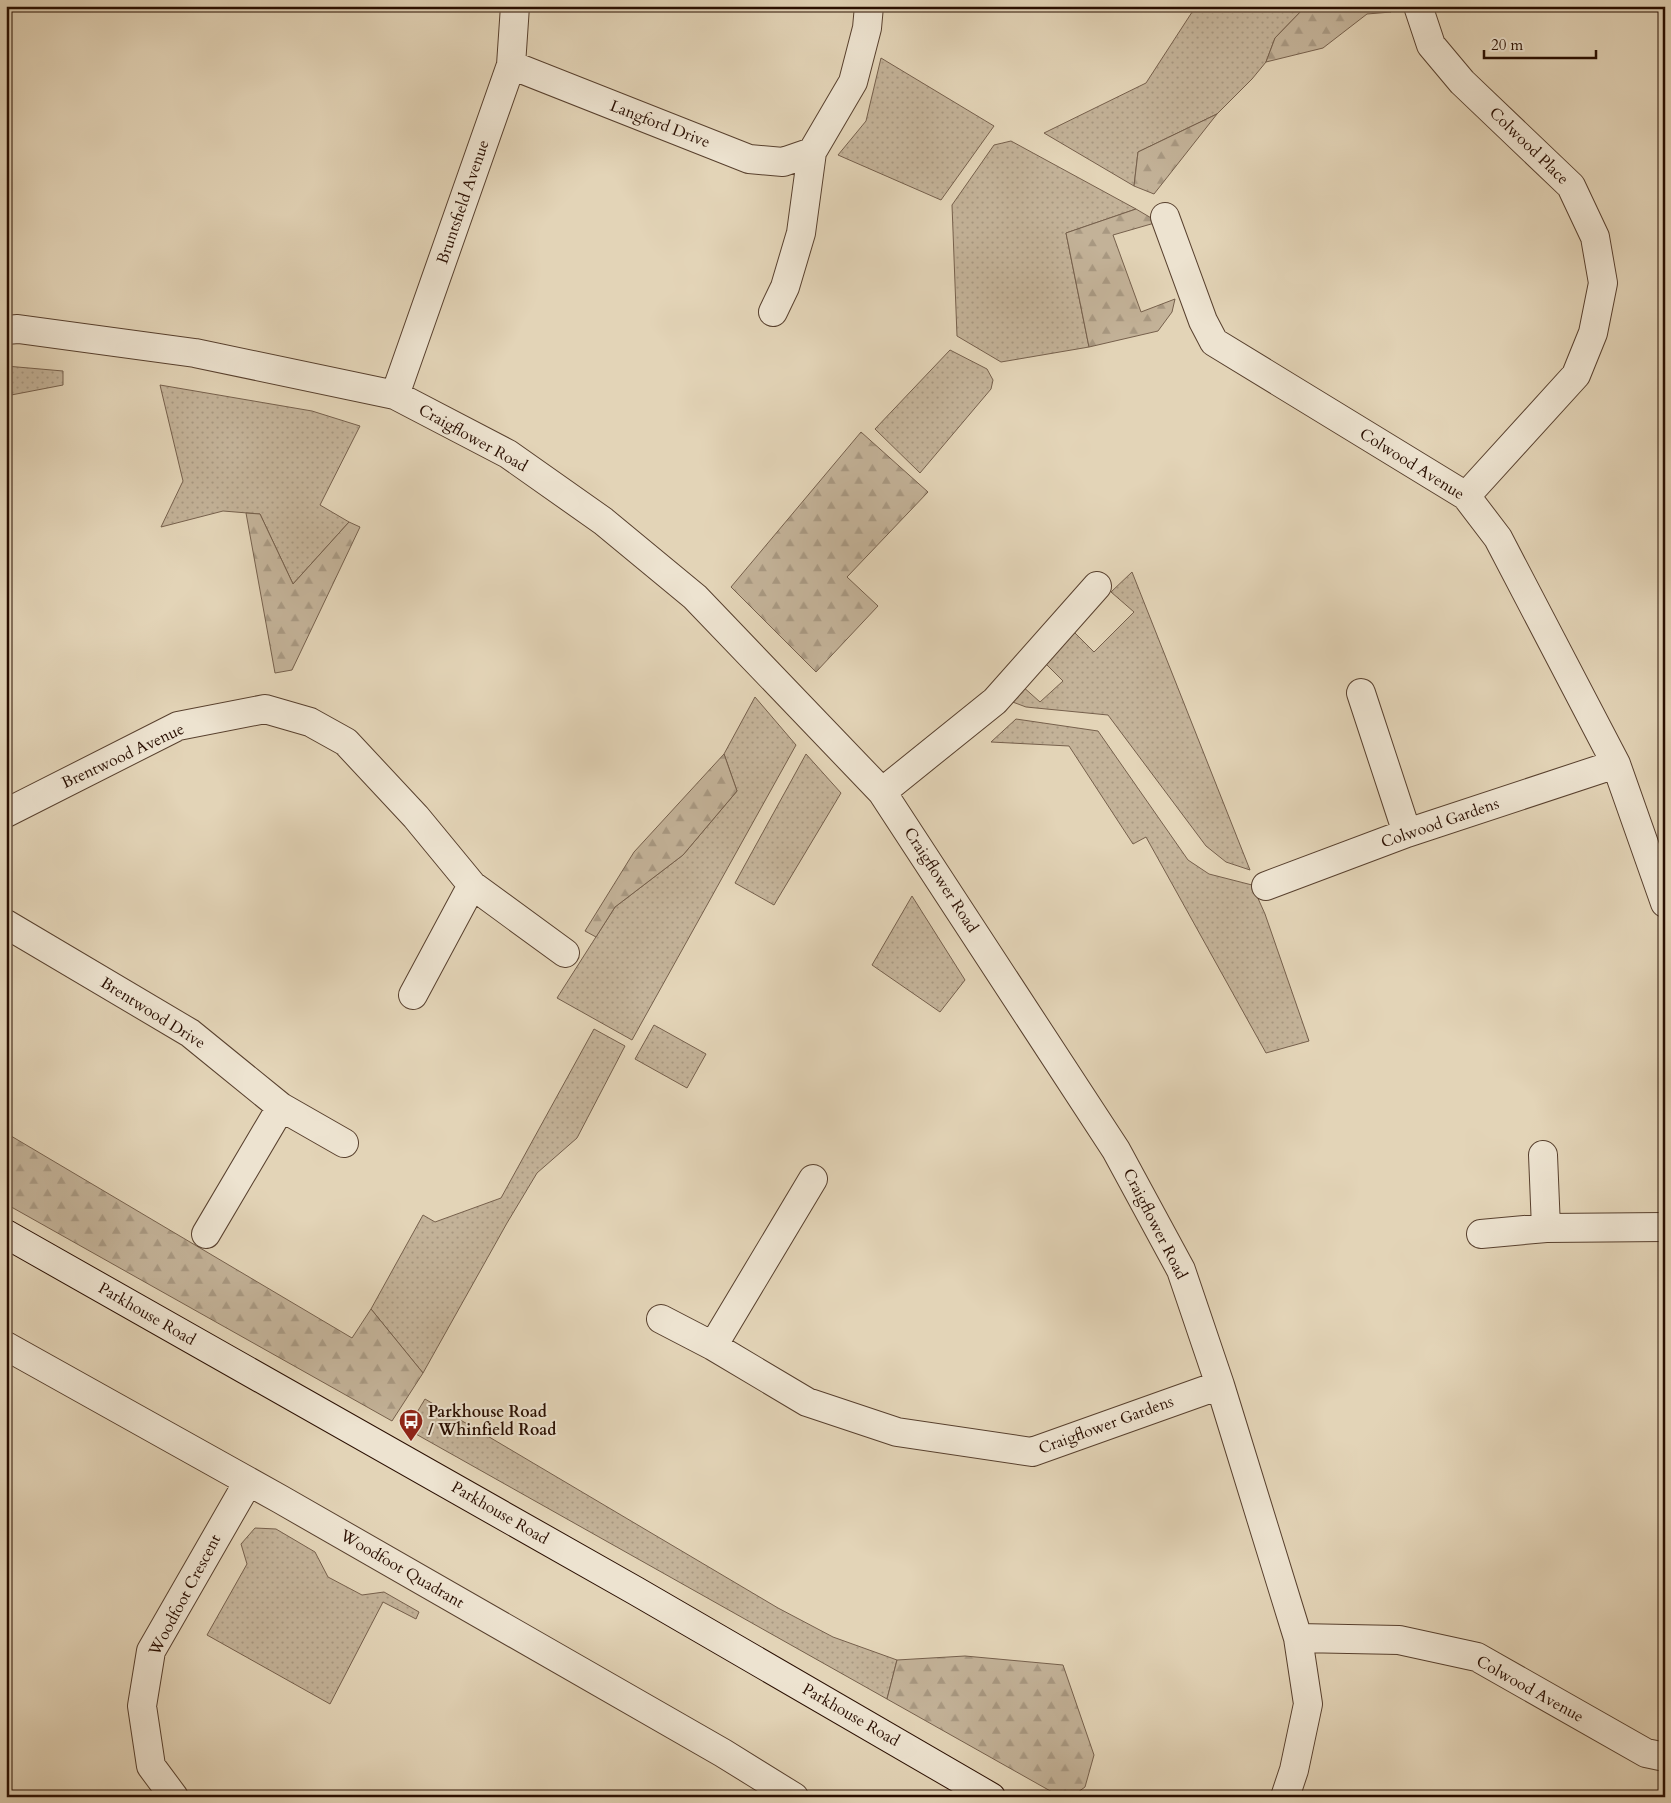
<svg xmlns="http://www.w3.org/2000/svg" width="1671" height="1803" viewBox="0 0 1671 1803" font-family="Cardo,serif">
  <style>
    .grass { fill: url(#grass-dots); stroke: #76604c }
    .forest { fill: url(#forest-firs); stroke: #76604c }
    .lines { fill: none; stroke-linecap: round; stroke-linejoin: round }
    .street-casing { stroke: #58402e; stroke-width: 30 }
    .secondary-casing { stroke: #290e00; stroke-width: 30 }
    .street { stroke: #ede3d0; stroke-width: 28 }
    .secondary { stroke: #ede3d0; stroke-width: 28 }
    .labels { text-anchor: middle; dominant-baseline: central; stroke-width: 4; stroke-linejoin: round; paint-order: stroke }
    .street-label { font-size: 16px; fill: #290e00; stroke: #ede3d0 }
    .poi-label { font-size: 16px; font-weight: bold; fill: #290e00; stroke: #ede3d0; text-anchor: start }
  </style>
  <defs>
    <pattern id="grass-dots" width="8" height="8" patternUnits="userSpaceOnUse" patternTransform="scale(1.25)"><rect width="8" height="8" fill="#c3b298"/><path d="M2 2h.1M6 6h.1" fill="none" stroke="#a89881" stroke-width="1.8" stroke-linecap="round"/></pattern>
    <pattern id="forest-firs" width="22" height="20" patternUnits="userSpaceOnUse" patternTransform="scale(1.25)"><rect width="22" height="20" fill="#c3b298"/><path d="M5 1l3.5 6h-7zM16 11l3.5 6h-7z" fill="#a89881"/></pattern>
  </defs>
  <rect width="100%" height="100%" fill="#e3d4b7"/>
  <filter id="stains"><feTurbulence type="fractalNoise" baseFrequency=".004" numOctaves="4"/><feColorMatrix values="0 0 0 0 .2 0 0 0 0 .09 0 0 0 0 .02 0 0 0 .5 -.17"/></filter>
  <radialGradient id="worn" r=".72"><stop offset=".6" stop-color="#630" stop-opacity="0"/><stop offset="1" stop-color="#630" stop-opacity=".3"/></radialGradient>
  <!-- grass -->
  <path class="grass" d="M1196,6H1306L1275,38L1266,62L1252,79L1217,114L1138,152L1134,186L1044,133L1146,83Z
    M881,58L994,126L941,200L838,155L866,121Z
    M1011,141L1136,209L1066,233L1089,347L1001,362L957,336L952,205L994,145Z
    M950,350L987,369L993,380L991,389L920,473L875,429Z
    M6,366L63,371V385L6,396Z
    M160,385L312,411L360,426L320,505L349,522L293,584L260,514L223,511L161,527L183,481Z
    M1132,572L1250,870L1226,862L1206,846L1108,715L1026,707L1010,701L1021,685L1040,702L1063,681L1042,660L1073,631L1094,652L1134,612L1111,592Z
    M755,697L796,745L632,1040L557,998L615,907L683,855L737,791L724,754Z
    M1016,719L1098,731L1188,860L1209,874L1252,885L1265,914L1309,1041L1266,1053L1146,837L1133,844L1069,746L991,742Z
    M806,754L841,793L774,905L735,883Z
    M912,896L965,980L940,1012L872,965Z
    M654,1025L706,1054L687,1088L635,1059Z
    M594,1029L625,1046L577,1138L537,1173L507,1223L423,1373L371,1309L423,1215L435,1222L501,1198Z
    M425,1399L778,1608L833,1637L897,1660L887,1699L407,1429Z
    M255,1528L276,1529L315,1552L328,1577L362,1595L384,1592L419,1612L416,1619L383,1602L330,1704L207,1635L247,1564L241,1544Z"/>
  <!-- forest -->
  <path class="forest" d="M1306,6H1371L1391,12L1367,14L1323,48L1266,62L1275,38Z
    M1217,114L1154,194L1134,186L1138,152Z
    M1136,209L1158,222L1113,235L1141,312L1175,299L1172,312L1158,331L1089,347L1066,233Z
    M861,432L928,492L847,577L878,606L816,672L731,587Z
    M246,513L260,514L293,584L349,522L360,527L292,670L275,673Z
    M724,754L737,791L683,855L615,907L596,937L585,931L634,852Z
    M6,1133L352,1338L371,1309L423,1373L392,1421L6,1204Z
    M965,1656L1063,1665L1094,1755L1085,1787L1071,1797H1061L887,1699L897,1660Z"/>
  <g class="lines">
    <defs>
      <path id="street" d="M1418,6L1431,45L1462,82L1571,186L1595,237L1603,283L1593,333L1576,375L1466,496
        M511,65L749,159L783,162L812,152L853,82L867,28L869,6
        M1165,217L1203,321L1214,342L1466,496L1498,538L1616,764L1665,903
        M773,312L785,287L801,233L812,152
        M6,330L18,329L195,353L395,395L508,454L603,521L695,597L882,792L1116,1150L1181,1270L1220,1385L1298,1638L1308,1704L1294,1770L1285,1797
        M395,395L511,65L515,6
        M1361,693L1407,833
        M882,792L995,701L1097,586
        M6,813L178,726L265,709L310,722L346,742L416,817L472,885L565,953
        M1266,886L1407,833L1616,764
        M6,924L190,1033L281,1107L344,1143
        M413,995L472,885
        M1543,1155L1546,1228
        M206,1234L281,1107
        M1481,1234L1546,1228L1665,1227
        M661,1319L713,1346L807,1402L897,1432L1032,1452L1220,1385
        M6,1346L280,1499L723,1753L794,1797
        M713,1346L813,1179
        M1298,1638L1399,1640L1477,1657L1646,1753L1665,1757
        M174,1797L151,1766L142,1706L151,1651L248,1482"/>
      <path id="secondary" d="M6,1234L636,1591L991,1797"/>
    </defs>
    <!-- street casing -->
    <use href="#street" class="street-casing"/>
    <!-- secondary casing -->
    <use href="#secondary" class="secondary-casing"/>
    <!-- street -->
    <use href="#street" class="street"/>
    <!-- secondary -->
    <use href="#secondary" class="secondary"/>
  </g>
  <!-- icons -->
  <defs>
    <symbol id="bus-pin" viewBox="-11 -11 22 30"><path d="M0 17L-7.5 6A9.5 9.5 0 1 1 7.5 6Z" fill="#8f2418" stroke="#ede3d0"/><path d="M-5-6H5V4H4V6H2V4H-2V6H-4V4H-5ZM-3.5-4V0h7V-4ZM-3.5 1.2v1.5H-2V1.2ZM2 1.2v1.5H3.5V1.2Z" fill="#fff"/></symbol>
  </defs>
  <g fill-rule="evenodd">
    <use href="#bus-pin" x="397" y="1407" width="28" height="38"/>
  </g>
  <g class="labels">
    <!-- street labels -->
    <g class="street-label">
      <text transform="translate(660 124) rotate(21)">Langford Drive</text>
      <text transform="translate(1529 146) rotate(44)">Colwood Place</text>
      <text transform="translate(463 202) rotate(-71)">Bruntsfield Avenue</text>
      <text transform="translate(473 438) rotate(29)">Craigflower Road</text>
      <text transform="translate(1412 464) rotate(32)">Colwood Avenue</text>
      <text transform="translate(123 756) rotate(-25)">Brentwood Avenue</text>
      <text transform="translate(1440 823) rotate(-19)">Colwood Gardens</text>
      <text transform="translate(941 880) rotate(57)">Craigflower Road</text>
      <text transform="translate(153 1013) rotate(32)">Brentwood Drive</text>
      <text transform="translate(1155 1224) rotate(63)">Craigflower Road</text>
      <text transform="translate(147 1314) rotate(30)">Parkhouse Road</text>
      <text transform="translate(1106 1425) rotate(-20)">Craigflower Gardens</text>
      <text transform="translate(500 1513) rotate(30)">Parkhouse Road</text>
      <text transform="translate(402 1569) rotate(30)">Woodfoot Quadrant</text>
      <text transform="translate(185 1595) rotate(-62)">Woodfoot Crescent</text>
      <text transform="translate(1530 1689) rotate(29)">Colwood Avenue</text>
      <text transform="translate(851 1715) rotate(30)">Parkhouse Road</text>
    </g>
    <!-- poi labels -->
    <g class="poi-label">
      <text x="428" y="1412">Parkhouse Road<tspan x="428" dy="18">/ Whinfield Road</tspan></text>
    </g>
  </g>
  <!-- margin -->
  <rect width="1671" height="1803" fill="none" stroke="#e3d4b7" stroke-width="25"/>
  <rect x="8" y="8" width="1656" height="1788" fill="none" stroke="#290e00" stroke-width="2.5"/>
  <rect x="12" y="12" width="1646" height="1778" fill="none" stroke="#290e00"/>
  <!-- scale -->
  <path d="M1484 50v8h112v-8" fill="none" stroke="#290e00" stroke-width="2.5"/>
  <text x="1491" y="50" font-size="15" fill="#290e00" stroke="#ede3d0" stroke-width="4" paint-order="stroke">20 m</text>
  <rect width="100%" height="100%" filter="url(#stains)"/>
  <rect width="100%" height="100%" fill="url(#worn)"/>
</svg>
